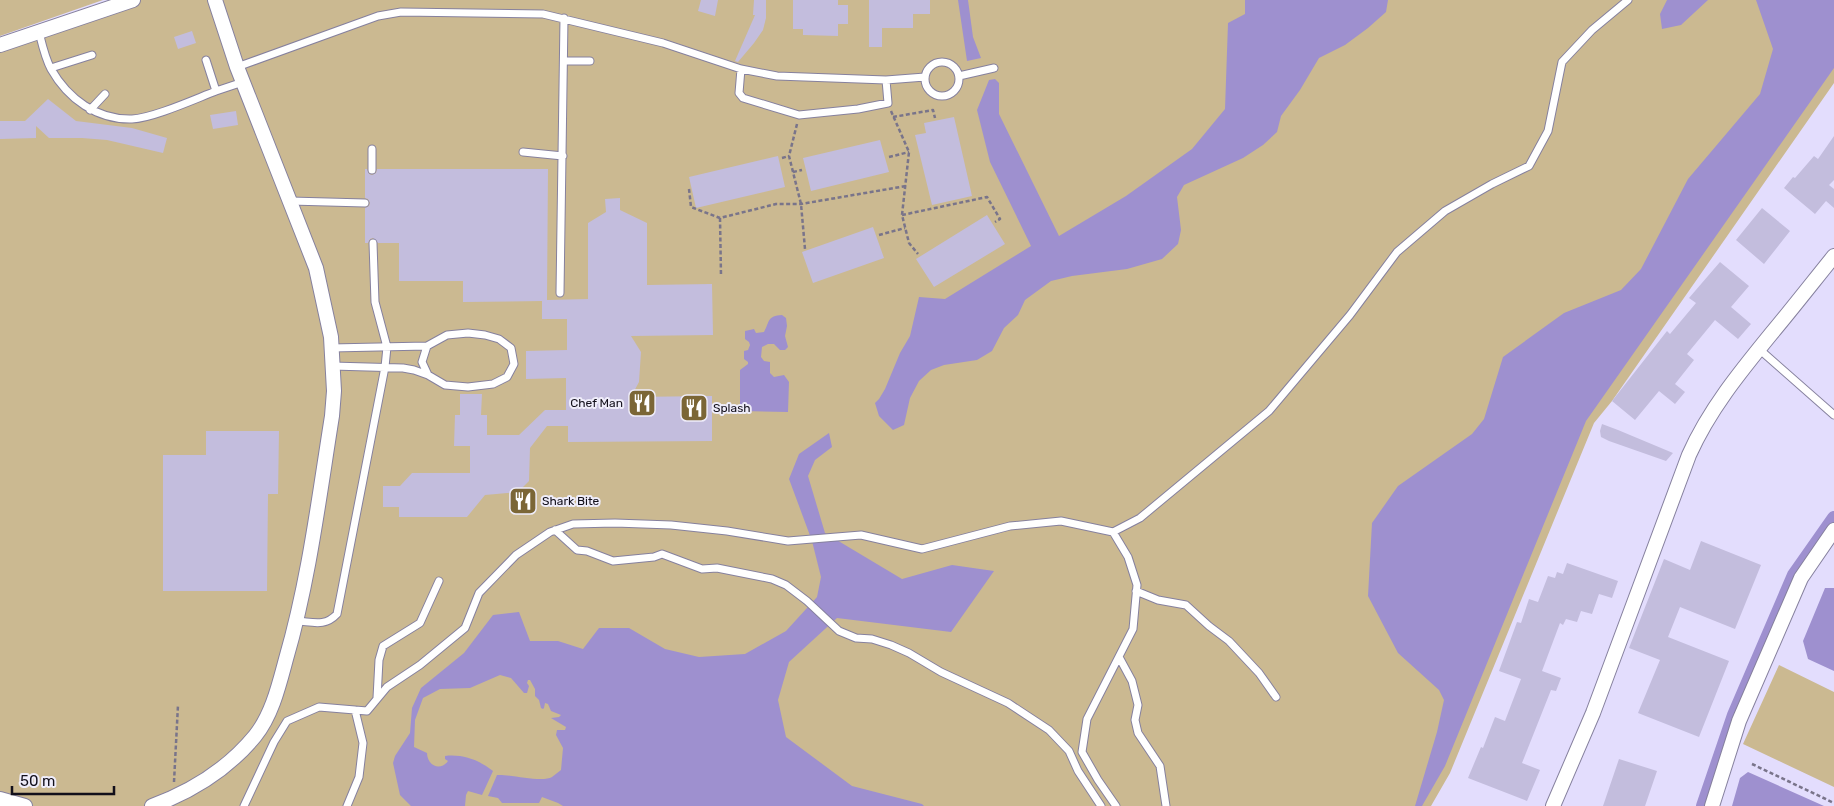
<svg xmlns="http://www.w3.org/2000/svg" width="1834" height="806" viewBox="0 0 1834 806" font-family="Rubik,sans-serif">
  <style>
    .green { fill: #cbb991 }
    .water { fill: #9e90cf }
    .lines { fill: none; stroke-linecap: round; stroke-linejoin: round }
    .canal { stroke: #9e90cf; stroke-width: 14 }
    .building { fill: #c3bddd }
    .service-casing { stroke: #86819e; stroke-width: 9 }
    .minor-casing { stroke: #86819e; stroke-width: 16 }
    .path { stroke: #79748a; stroke-width: 2.5; stroke-dasharray: 4 2.5; stroke-linecap: butt }
    .service { stroke: #fff; stroke-width: 7 }
    .minor { stroke: #fff; stroke-width: 14 }
    .labels { text-anchor: middle; dominant-baseline: central; stroke-width: 4; stroke-linejoin: round; paint-order: stroke }
    .poi-label { font-size: 12px; fill: #120f1a; stroke: #efedfa; text-anchor: start }
  </style>
  <rect width="100%" height="100%" fill="#e3ddfd"/>
  <!-- green -->
  <path class="green" d="M0,0H103L0,36Z
    M133,0H1834V83L1612,401L1594,423L1450,773L1431,806H0V45Z
    M1779,665L1834,692V787L1743,744Z"/>
  <!-- water -->
  <path class="water" d="M958,0H968L973,37L981,58L967,61Z
    M1245,0H1388L1386,12L1368,28L1345,45L1319,58L1300,90L1281,116L1277,132L1263,145L1243,158L1184,185L1177,197L1181,230L1178,244L1162,259L1127,269L1072,276L1051,281L1025,300L1018,315L1004,328L992,351L977,360L944,365L931,370L919,381L910,398L904,425L893,430L879,416L875,403L879,399L885,389L900,353L910,336L919,297L945,299L1031,246L990,162L977,110L989,80L995,79L999,83V114L1059,236L1126,196L1192,149L1225,109L1228,23L1245,14Z
    M1667,0H1708L1681,25L1662,29L1660,14Z
    M1756,0H1834V68L1586,421L1445,766L1422,806H1415L1437,732L1444,700L1439,690L1398,653L1368,596L1372,523L1398,486L1472,434L1484,419L1503,357L1564,313L1621,290L1641,269L1688,179L1760,94L1773,49Z
    M782,315L786,318L787,326L785,336L788,347L785,350H780L774,344H768L762,347L761,357L764,361L770,362V373L774,377L784,375L789,382L788,412L740,411V370L748,364V362L744,359V351L748,350L750,345L749,342L745,339V331L754,329L756,333L764,332C770,321 767,316 782,315Z
    M829,433L832,447L815,460L808,476L825,533L902,579L952,565L994,571L951,632L837,618L789,662L778,700L786,737L852,786L922,804L924,806H563L558,803L542,797L539,803H502L498,798L488,796L497,775C510,774 542,783 552,777C555,775 558,772 561,770L563,748L556,735L557,730H565L566,727L551,718L559,717L561,715L551,711L548,704L545,703L544,708L543,709L541,708L539,700L535,696V689L530,680H528L527,683L529,686L527,693H524L511,678L500,675L470,688L440,689L423,698L415,720L414,747L427,753C427,765 440,772 448,761L445,759V756C463,754 479,760 493,771L482,795L468,791L466,795L465,806H411L400,795L393,763L395,756L410,733L412,708L421,688L464,653L493,615L519,612L530,641H558L583,649L599,628H629L665,649L699,657L745,654L786,631L817,597L821,577L812,541L789,479L799,454Z
    M1825,588H1834V671L1808,659L1803,641Z
    M1748,772L1824,806H1732L1740,778Z"/>
  <g class="lines">
    <!-- canal -->
    <path class="canal" d="M1703,806L1734,715L1794,575L1834,518"/>
  </g>
  <!-- building -->
  <path class="building" d="M701,0H718L715,16L698,11Z
    M754,0H766V18L763,30L754,43L738,62L735,61L755,15H753Z
    M793,0H838V5H848V24H838V36L803,35V29H793Z
    M869,0H930V14H913V28H882V47H869Z
    M192,31L196,43L178,49L174,37Z
    M48,99L76,121L132,128L167,138L163,153L107,140L82,138H49L36,126V138L0,139V121H25Z
    M236,111L238,125L213,129L210,115Z
    M954,117L972,196L932,205L915,135L926,133L924,123Z
    M1834,136V180L1829,185L1834,189V208L1826,201L1815,214L1784,188L1793,177L1795,178L1814,156L1818,159Z
    M880,140L889,172L811,191L803,158Z
    M778,156L785,187L696,208L689,177Z
    M365,169H367L369,174L372,175L376,173L377,169H548L547,300L588,299V223L606,212L605,199L620,198V210L647,223V285L712,284L713,335L631,336L641,352L639,382L631,397L712,396V441L568,442V426H547L530,448L529,481L518,492L485,495L467,517H399V507H383V486H400L412,473H470V446H454L455,415H460V394H482L481,415H487V435H519L545,410H566V378L526,379V351L567,350V319H542V301L463,302V281H399V243H378L373,238L370,239L368,243H365V208L369,206L370,203L368,199L365,198Z
    M1762,208L1790,231L1764,264L1736,240Z
    M987,215L1005,244L934,287L916,259Z
    M873,227L884,258L813,283L802,252Z
    M1720,262L1749,286L1731,307L1751,324L1738,339L1715,320L1687,354L1694,360L1675,384L1685,392L1675,404L1659,391L1635,420L1612,401L1667,331L1670,334L1696,303L1689,298Z
    M1602,424L1618,430L1673,453L1666,461L1609,441L1601,437L1600,431Z
    M206,431H279L278,494H268L267,591H163V455H206Z
    M1701,541L1761,565L1735,629L1680,607L1668,637L1729,661L1699,737L1638,713L1660,660L1629,648L1664,559L1690,570Z
    M1567,563L1618,581L1612,598L1599,594L1592,614L1581,611L1577,622L1566,619L1563,625L1560,623L1542,671L1561,678L1556,691L1551,690L1522,763L1540,770L1527,801L1468,778L1481,747L1483,748L1495,717L1505,721L1521,679L1499,671L1517,622L1521,623L1529,599L1538,602L1548,576L1555,578L1557,572L1563,574Z
    M1619,759L1657,771L1645,806H1603Z"/>
  <g class="lines">
    <defs>
      <path id="service" d="M39,32C42,44 45,58 51,69C68,99 97,120 132,119C153,118 195,99 216,91L206,60
        M564,61H590
        M925 79a17 17 0 1 1 34 0a17 17 0 1 1-34 0Z
        M237,67L378,16L401,12L543,14L663,43L741,69L777,76L886,80L925,77
        M51,68L92,55
        M741,69L739,93L743,98L799,115L858,109L888,103L886,80
        M959,76L994,68
        M216,91L243,82
        M90,110L105,94
        M523,152L563,156
        M372,170V149
        M290,201L365,203
        M560,293L564,18
        M331,348L427,346L447,335L468,333L485,335L499,339L511,348L514,364L507,377L493,384L468,387L445,385L428,375L422,362L427,346
        M1759,349L1834,415
        M332,366L403,368L414,370L428,375
        M555,530L577,550L587,551L613,561L654,557L662,554L702,569L717,568L772,579L786,585L807,601L839,631L856,638L872,639L891,645L909,653L941,672L1008,703L1049,730L1069,751L1078,771L1101,806
        M1113,532L1128,557L1137,585L1133,629L1087,719L1082,752L1098,780L1116,806
        M1136,591L1158,600L1186,605L1209,626L1229,641L1259,673L1276,697
        M297,621C313,622 325,627 337,614L385,367L387,347L375,302L373,243
        M1119,657L1132,681L1138,705L1135,720L1138,733L1160,766L1166,806
        M377,698L379,660L383,646L420,623L439,581
        M244,806L274,742L287,721L319,707L367,711L387,687L420,665L465,628L479,593L516,555L550,532L573,524L615,523L671,525L727,531L788,541L861,535L922,549L1010,526L1061,521L1113,532L1140,518L1269,411L1350,315L1397,252L1445,211L1492,184L1529,166L1548,131L1562,62L1592,30L1628,0
        M347,806L359,777L363,743L355,710"/>
      <path id="minor" d="M0,45L133,0
        M0,799L25,806
        M152,806C193,791 227,770 255,736C272,715 279,685 286,659C309,580 319,497 332,416L334,391L331,337L316,268L237,67L215,0
        M1553,806L1593,713L1689,455C1709,410 1740,372 1771,334C1792,309 1813,282 1834,256
        M1712,806L1739,721L1801,578L1834,530"/>
    </defs>
    <!-- service casing -->
    <use href="#service" class="service-casing"/>
    <!-- minor casing -->
    <use href="#minor" class="minor-casing"/>
    <!-- path -->
    <path class="path" d="M891,111L909,152L902,215L909,243L918,254
      M893,117L933,110L935,118
      M797,124L789,156L801,204L805,249
      M889,157L909,152
      M782,158L789,156
      M793,172L802,170
      M689,189L691,207L720,218L776,204H801L906,186
      M902,215L987,197L1000,219L995,222
      M720,218L721,276
      M879,235L905,228
      M1752,764L1834,803
      M174,782L178,705"/>
    <!-- service -->
    <use href="#service" class="service"/>
    <!-- minor -->
    <use href="#minor" class="minor"/>
  </g>
  <!-- icons -->
  <defs>
    <symbol id="restaurant-square" viewBox="-11 -11 22 22"><rect x="-9" y="-9" width="18" height="18" rx="4" fill="#7b6636" stroke="#efedfa"/><path d="M-5-6h1v4h1v-4h1v4h1v-4h1v5L-1.5 .5V6h-2V.5L-5-1ZM5-6V6H3V1.5H1.5Q1.5-4 5-6Z" fill="#fff"/></symbol>
  </defs>
  <g fill-rule="evenodd">
    <use href="#restaurant-square" x="626" y="387" width="32" height="32"/>
    <use href="#restaurant-square" x="678" y="392" width="32" height="32"/>
    <use href="#restaurant-square" x="507" y="485" width="32" height="32"/>
  </g>
  <g class="labels">
    <!-- poi labels -->
    <g class="poi-label">
      <text x="623" y="403" text-anchor="end">Chef Man</text>
      <text x="713" y="408">Splash</text>
      <text x="542" y="501">Shark Bite</text>
    </g>
  </g>
  <!-- scale -->
  <path d="M12 786v8h102v-8" fill="none" stroke="#120f1a" stroke-width="2.5"/>
  <text x="20" y="786" font-size="15" fill="#120f1a" stroke="#efedfa" stroke-width="4" paint-order="stroke">50 m</text>
</svg>
